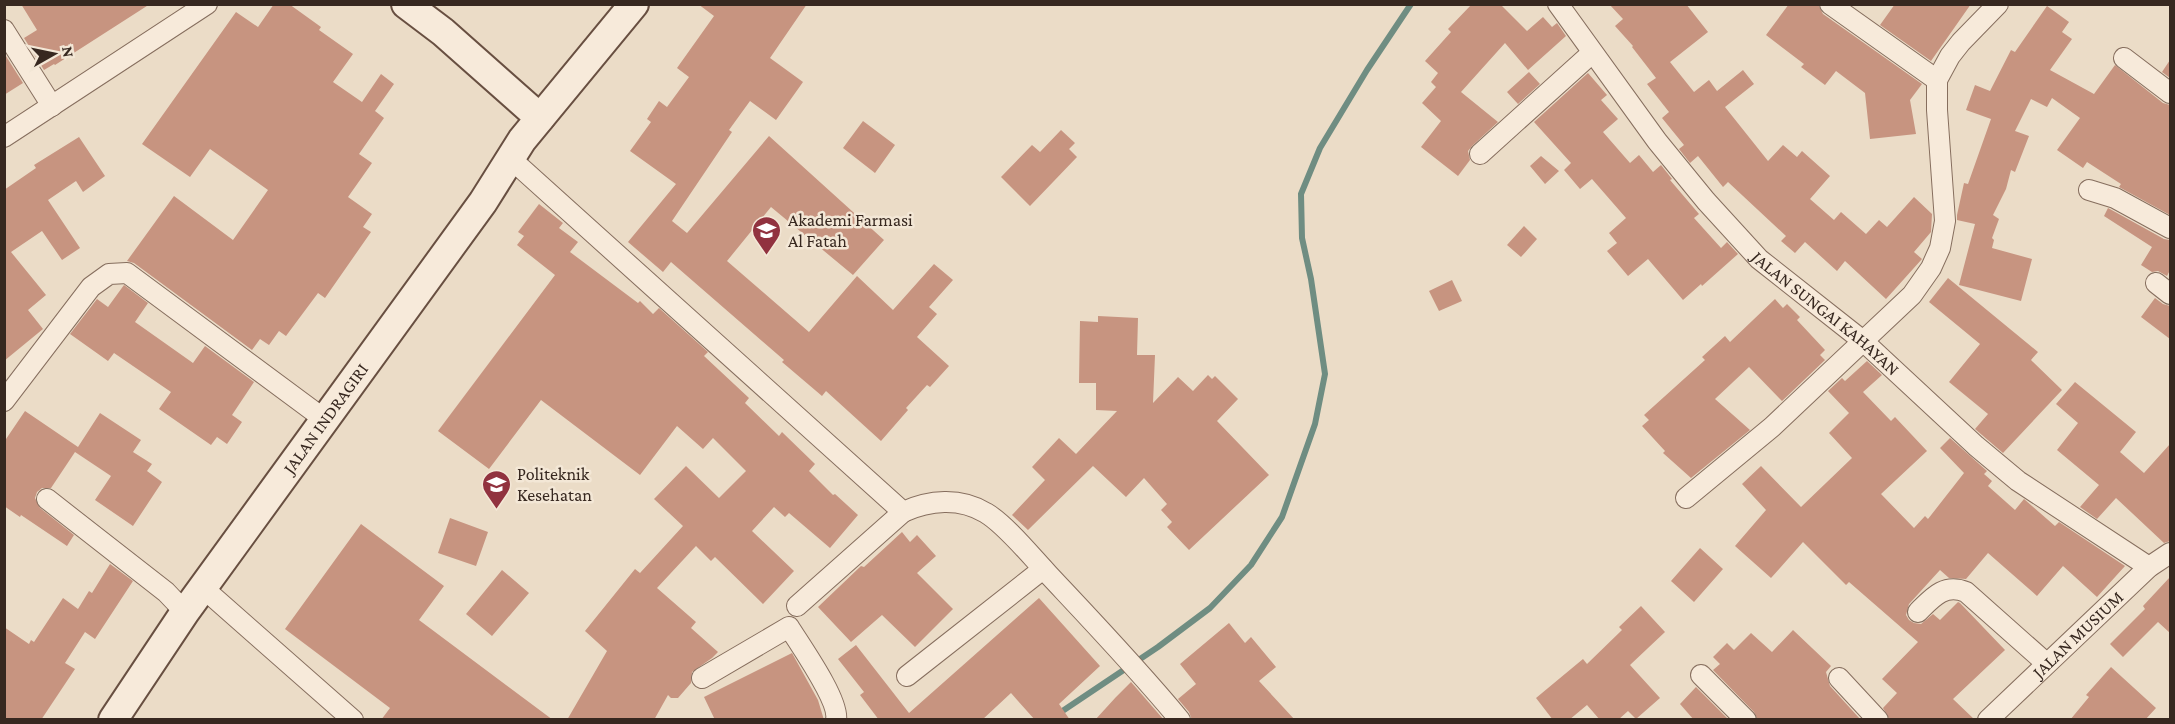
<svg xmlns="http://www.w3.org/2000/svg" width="2175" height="724" viewBox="0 0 2175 724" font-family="'Crimson Pro',serif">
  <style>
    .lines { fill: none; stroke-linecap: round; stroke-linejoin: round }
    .stream { stroke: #6f8d82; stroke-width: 6 }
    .building { fill: #c79480 }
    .street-casing { stroke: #866e5e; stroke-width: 22 }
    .secondary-casing { stroke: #684f41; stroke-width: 32 }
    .street { stroke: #f7eada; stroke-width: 20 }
    .secondary { stroke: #f7eada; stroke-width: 28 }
    .labels { text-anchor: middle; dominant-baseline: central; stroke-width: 5; stroke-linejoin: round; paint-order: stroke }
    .poi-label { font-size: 18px; fill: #372820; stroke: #f3e7d6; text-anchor: start }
    .street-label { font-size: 18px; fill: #372820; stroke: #f3e7d6 }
  </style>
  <rect width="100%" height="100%" fill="#ebdcc7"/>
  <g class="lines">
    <!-- stream -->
    <path class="stream" d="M1058,714L1158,647L1210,608L1251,565L1282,517L1315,424L1325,374L1311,279L1302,238L1301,194L1320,148L1367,70L1411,4"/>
  </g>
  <!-- building -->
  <path class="building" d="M21,4H150L55,65L54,64L44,70L24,38L37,30Z
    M274,4H289L321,27L319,30L353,54L333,82L362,102L381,74L394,84L375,111L384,118L359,154L372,163L348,197L372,214L363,227L371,232L325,298L318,293L286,336L279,331L269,345L260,339L252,350L134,263L127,261L174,196L233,240L268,190L210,149L190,177L142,144L236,12L258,27Z
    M698,4H807L770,58L803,82L776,120L750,101L729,130L732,132L672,221L687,233L769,136L884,240L853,275L771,207L727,261L809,332L857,276L893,310L934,264L953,280L929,307L937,314L917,337L949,366L930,387L927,385L906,408L908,410L881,441L826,391L822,396L782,362L784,360L671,262L663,272L628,242L676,184L630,151L651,122L647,119L659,101L667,107L689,77L677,68L714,16Z
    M1472,4H1500L1527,31L1543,17L1552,27L1557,23L1566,36L1528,70L1505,43L1461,92L1498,122L1472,146L1468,151L1470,160L1458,176L1421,147L1441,121L1422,103L1436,87L1431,82L1438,73L1425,61L1451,32L1448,29Z
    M1609,4H1686L1708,32L1670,62L1694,92L1709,80L1717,91L1743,70L1754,84L1725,107L1768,161L1783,145L1797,157L1802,151L1830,176L1810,199L1834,220L1841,212L1866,234L1879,220L1887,227L1914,197L1932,214L1931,232L1914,252L1922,259L1886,299L1845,261L1837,271L1805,242L1795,253L1781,241L1786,236L1728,182L1723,187L1698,156L1690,163L1679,149L1684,145L1662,118L1669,112L1647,84L1656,78L1632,47L1633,46L1615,26L1623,19Z
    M1789,4H1818L1823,14L1922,84L1910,100L1916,134L1870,139L1865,93L1836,71L1825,85L1801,67L1804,64L1766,35Z
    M1895,4H1971L1931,61L1880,25Z
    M2047,6L2069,22L2062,32L2072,39L2050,70L2094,94L2115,65L2163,103L2170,105V215L2119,187L2121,184L2087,162L2083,168L2057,150L2080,118L2052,98L2047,107L2031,99L2015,131L2029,136L2015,172L2011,170L2006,189L1993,215L1999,219L1992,238L1994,240L1992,248L2032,259L2021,301L1959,285L1975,224L1957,220V215L1964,183L1968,184L1991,119L1966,110L1975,85L1990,91L2011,50L2015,52Z
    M4,53L23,83L4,95Z
    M2170,60V78L2162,72Z
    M1529,72L1540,84L1518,104L1507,92Z
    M1588,73L1607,95L1601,100L1618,119L1603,132L1630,163L1639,155L1653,172L1661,165L1672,179L1670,180L1699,214L1694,218L1721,248L1727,242L1738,254L1702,286L1701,284L1683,300L1648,259L1628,276L1607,251L1617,243L1609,233L1626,218L1592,179L1580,189L1564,170L1571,163L1534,122Z
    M863,121L895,145L875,173L843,148Z
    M1061,130L1075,143L1069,149L1077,157L1030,206L1001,177L1032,145L1040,152Z
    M79,137L105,176L83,192L76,181L48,200L80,248L62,260L42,231L11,252L46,295L28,310L43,329L4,361V190L36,168L34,165Z
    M1541,156L1559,171L1545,184L1530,166Z
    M539,204L563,223L559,228L578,242L570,252L638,303L640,301L653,314L659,308L708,352L704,356L749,398L745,403L779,436L782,432L815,464L809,471L833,495L835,494L858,515L830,548L789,513L785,517L774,507L752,531L794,571L763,604L715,557L711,561L696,546L657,588L696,622L691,628L718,652L712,658L692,672L691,683L678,698H671L668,695L654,720H567L607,651L585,631L635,569L640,573L683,526L654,499L686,466L719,498L746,471L713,438L703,449L677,426L640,475L541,400L489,469L438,431L555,275L517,245L524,236L518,232Z
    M2108,208L2164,239L2170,240V270L2167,276L2158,271L2152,272L2141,265L2152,247L2104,216Z
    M1524,226L1537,239L1521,257L1507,245Z
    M1948,278L2038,352L2031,360L2062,390L2003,453L1975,429L1988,414L1949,382L1980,344L1929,302Z
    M1452,280L1462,301L1439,311L1429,291Z
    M124,285L148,303L135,322L193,363L205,346L254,382L232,415L242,422L227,444L217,437L211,445L159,409L171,392L114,353L108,361L70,334L97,299L108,307Z
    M2155,298L2163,304L2170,306V339L2141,317Z
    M1775,299L1783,308L1787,304L1800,317L1797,320L1825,350L1820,355L1825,360L1782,401L1749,367L1715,399L1750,430L1691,478L1663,453L1665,451L1642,426L1649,420L1644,415L1705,360L1702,357L1725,336L1730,342Z
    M1098,316L1138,318L1137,355H1155L1153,403L1178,377L1193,391L1208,375L1212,379L1215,376L1238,399L1217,421L1269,475L1189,550L1167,527L1172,522L1161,510L1167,504L1144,478L1126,497L1093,466L1028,530L1012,515L1045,480L1032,467L1059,438L1076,454L1117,411L1096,410V383H1079L1080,321L1098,322Z
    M1867,361L1882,375L1863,392L1891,421L1895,417L1927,451L1881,494L1914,528L1925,516L1928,519L1964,473L1940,448L1950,438L1987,471L1984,474L1992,481L1988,486L2015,510L2024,499L2055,526L2059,522L2125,566L2097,597L2063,566L2037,596L1988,553L1966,579L1949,578L1940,570L1909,604L1906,615L1909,620L1914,623L1921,624L1933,614L1940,620L1958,602L1960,603L2005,650L1953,699L1975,720H1890L1883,708L1897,693L1882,679L1918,642L1849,582L1846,585L1803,542L1771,578L1735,546L1766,510L1742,484L1761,466L1801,507L1852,458L1829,433L1849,413L1828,391L1842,378L1845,381Z
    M2075,382L2136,432L2120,452L2144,473L2170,444V541L2164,543L2116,498L2097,519L2080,507L2099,485L2057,450L2078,423L2056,404Z
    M25,411L78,447L100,413L141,440L133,452L152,464L147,471L162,482L133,526L95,500L111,476L75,452L51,488H42L37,492L35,498L40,508L74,535L67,546L21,515L20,517L4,506V442Z
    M450,518L488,532L476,566L438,553Z
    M361,524L444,586L419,620L553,720H381L390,708L285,629Z
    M902,532L910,542L917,535L936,556L917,573L953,609L915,647L882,615L851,642L818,607L861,566L864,567Z
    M1700,548L1723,569L1694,602L1671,581Z
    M110,564L133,581L95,639L85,632L65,663L75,669L41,720H4V627L29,644L31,640L34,642L63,598L78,609L89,591L92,593Z
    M502,570L529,593L492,636L466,614Z
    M2170,577V633L2158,622L2123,657L2110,644L2145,609L2143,606Z
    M1039,598L1100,666L1059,704L1070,720H1035L1011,693L982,720H879L860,695L864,692L838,659L856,645L909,713Z
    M1641,606L1665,632L1630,665L1660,698L1636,719L1628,711L1618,720H1600L1587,705L1569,720H1553L1536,698L1583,659L1587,664L1622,630L1619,627Z
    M1229,623L1245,643L1251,637L1276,667L1259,681L1295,720H1192L1189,712L1178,699L1196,684L1180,664Z
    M1793,630L1831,666L1826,672L1830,686L1861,720H1758L1754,712L1713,670L1720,664L1713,657L1727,643L1734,650L1751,633L1772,652Z
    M792,653L818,700L824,720H715L704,697Z
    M2111,667L2156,708L2145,720H2070L2089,697L2086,695Z
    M1131,682L1164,720H1095L1116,697Z
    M1696,687L1729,720H1694L1680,704Z"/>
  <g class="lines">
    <defs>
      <g id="street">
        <path id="s1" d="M1558,4L1657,141L1706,201L1759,259L1863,341L1976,446L2018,481L2149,567"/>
        <path d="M1830,4L1937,80"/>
        <path d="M4,30L52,106"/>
        <path d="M2124,58L2170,93"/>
        <path d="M4,137L207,4"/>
        <path d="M1480,154L1592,53"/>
        <path d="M511,159L903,512C929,500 960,497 986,513C1005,524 1032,557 1048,574C1093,622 1138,669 1180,720"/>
        <path d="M2089,190L2115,198L2170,228"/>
        <path d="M2156,283L2170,294"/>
        <path d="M4,401L91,287L109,274L127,273L324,419"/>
        <path d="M1686,498L1772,427L1912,295L1931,268L1940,248L1945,221L1937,110V80L1950,56L1961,42L1998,4"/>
        <path d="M47,499L166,592L185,612"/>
        <path d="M202,587L353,720"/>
        <path d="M797,606L903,512"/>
        <path d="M1918,612C1932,598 1944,583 1966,592L2046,663"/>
        <path d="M1701,675L1746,720"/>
        <path d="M907,676L1043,569"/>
        <path d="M702,678L789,627C800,645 840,701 836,720"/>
        <path d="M1839,678L1878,720"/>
        <path id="s2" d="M1988,720L2149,567L2170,553"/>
      </g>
      <g id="secondary">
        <path d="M406,4L443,32L540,118"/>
        <path id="s3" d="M113,720L185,612L483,202L522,140L634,4"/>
      </g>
    </defs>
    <!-- street casing -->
    <use href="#street" class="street-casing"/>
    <!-- secondary casing -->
    <use href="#secondary" class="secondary-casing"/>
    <!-- street -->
    <use href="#street" class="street"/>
    <!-- secondary -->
    <use href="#secondary" class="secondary"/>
  </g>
  <!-- icons -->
  <defs>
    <symbol id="university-pin" viewBox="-11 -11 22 30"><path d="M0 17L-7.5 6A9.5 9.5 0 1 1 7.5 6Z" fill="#91323f" stroke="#f3e7d6"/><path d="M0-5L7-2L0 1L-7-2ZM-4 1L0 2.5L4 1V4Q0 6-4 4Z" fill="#fff"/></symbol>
  </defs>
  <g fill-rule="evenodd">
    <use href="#university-pin" x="750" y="214" width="33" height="45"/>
    <use href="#university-pin" x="480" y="468" width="33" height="45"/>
  </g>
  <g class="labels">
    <!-- poi labels -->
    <g class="poi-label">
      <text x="788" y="220">Akademi Farmasi<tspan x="788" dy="21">Al Fatah</tspan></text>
      <text x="517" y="474">Politeknik<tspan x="517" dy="21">Kesehatan</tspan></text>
    </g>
    <!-- street labels -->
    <g class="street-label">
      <text stroke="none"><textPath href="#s1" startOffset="411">JALAN SUNGAI KAHAYAN</textPath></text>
      <text stroke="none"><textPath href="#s3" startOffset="369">JALAN INDRAGIRI</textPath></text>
      <text stroke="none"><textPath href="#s2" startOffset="124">JALAN MUSIUM</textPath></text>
    </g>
  </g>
  <!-- border -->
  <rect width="2175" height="724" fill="none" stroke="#372820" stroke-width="12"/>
  <!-- north arrow -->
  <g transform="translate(54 54) rotate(81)" stroke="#f3e7d6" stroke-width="4.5" paint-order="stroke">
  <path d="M0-4.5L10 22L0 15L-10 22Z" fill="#372820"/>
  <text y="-9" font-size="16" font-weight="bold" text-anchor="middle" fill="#372820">N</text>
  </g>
</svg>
